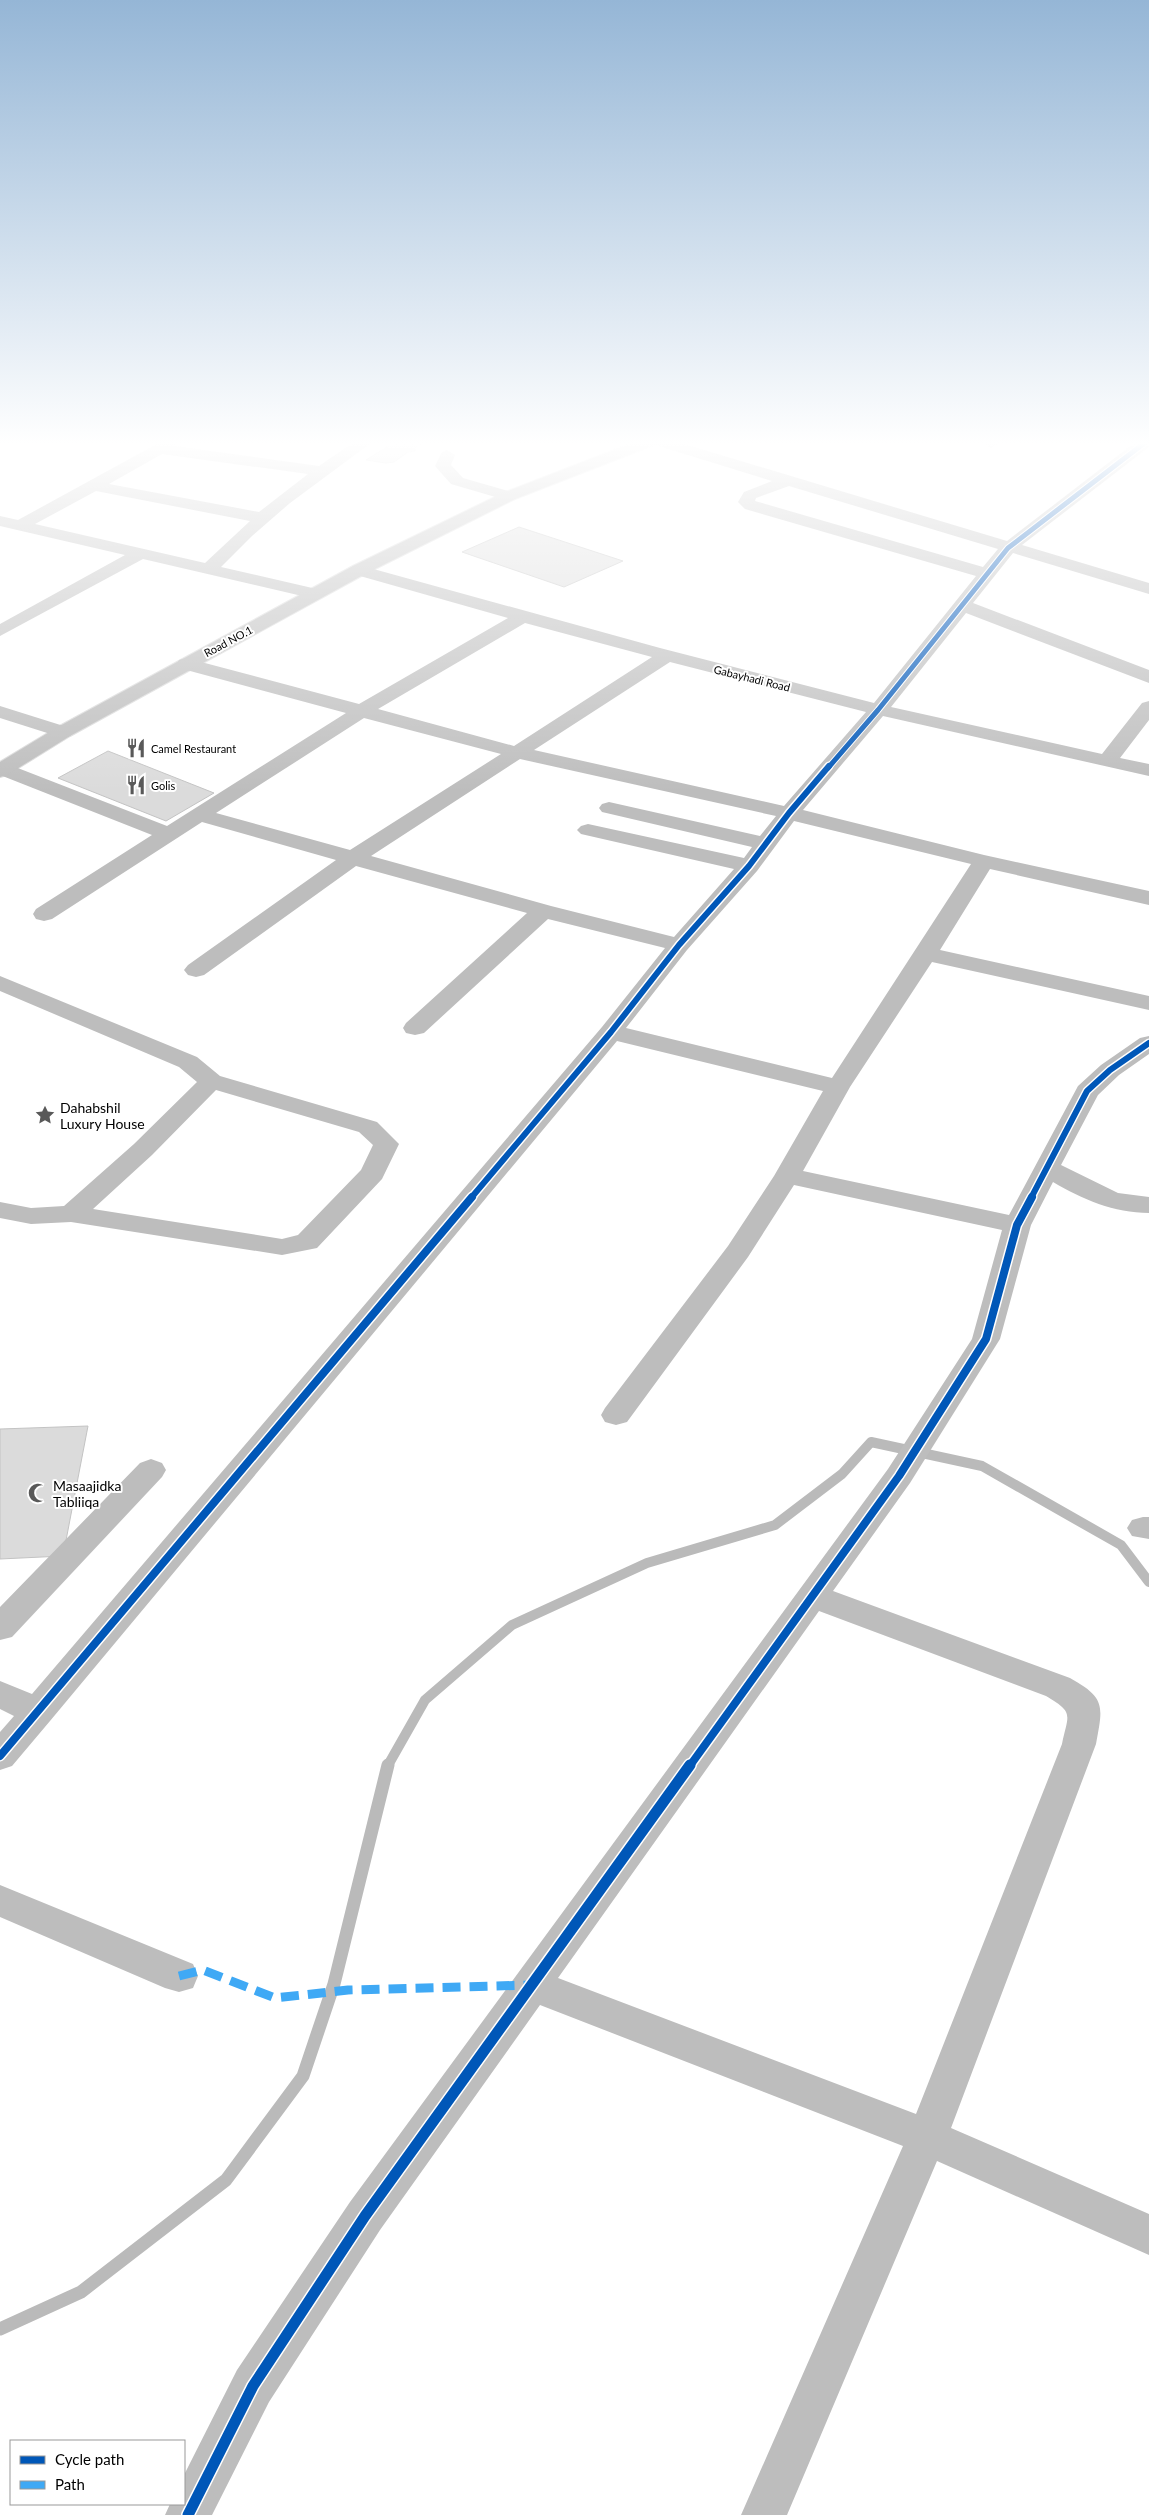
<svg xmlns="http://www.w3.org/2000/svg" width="1149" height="2515" viewBox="0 0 1149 2515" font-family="Lato,sans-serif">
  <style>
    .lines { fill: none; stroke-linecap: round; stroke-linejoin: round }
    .stream-far1 { stroke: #bababa; stroke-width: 10 }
    .stream { stroke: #bababa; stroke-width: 13 }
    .building { fill: #dbdbdb; stroke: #c3c3c3 }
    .highway-casing { stroke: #dbdbdb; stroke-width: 2 }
    .minor { fill: #bdbdbd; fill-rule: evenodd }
    .highway { fill: #bdbdbd; fill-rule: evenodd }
    .quiet { stroke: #3fa9f5; stroke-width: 9; stroke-dasharray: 18 9; stroke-linecap: butt }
    .cycleway-far3-casing { stroke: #fff; stroke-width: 7 }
    .cycleway-far2-casing { stroke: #fff; stroke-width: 9 }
    .cycleway-far1-casing { stroke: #fff; stroke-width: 11 }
    .cycleway-casing { stroke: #fff; stroke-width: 14 }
    .cycleway-far3 { stroke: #0057b8; stroke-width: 5 }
    .cycleway-far2 { stroke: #0057b8; stroke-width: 6 }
    .cycleway-far1 { stroke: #0057b8; stroke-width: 8 }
    .cycleway { stroke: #0057b8; stroke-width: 11 }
    .labels { text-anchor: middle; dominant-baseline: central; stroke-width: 4; stroke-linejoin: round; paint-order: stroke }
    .far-street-label { font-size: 11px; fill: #000; stroke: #fff }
    .far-poi-label { font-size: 11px; fill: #000; stroke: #fff; text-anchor: start }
    .poi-label { font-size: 14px; fill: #000; stroke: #fff; text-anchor: start }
  </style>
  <rect width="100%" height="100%" fill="#fff"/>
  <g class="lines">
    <!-- stream-far1 -->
    <path class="stream-far1" d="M387,1767L425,1700L512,1625L647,1563L775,1525L842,1474L871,1442L982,1466L1121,1545L1149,1582"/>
    <!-- stream -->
    <path class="stream" d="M0,2329L81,2292L226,2180L303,2076L334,1984L388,1765"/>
  </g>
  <!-- building -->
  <path class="building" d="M398,440H426L415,448V451L408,452L394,462L386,463L366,460Z
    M519,527L623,561L564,587L462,552Z
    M108,751L214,793L166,821L58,778Z
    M88,1426L63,1556L0,1559V1429Z"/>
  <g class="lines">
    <defs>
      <path id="highway" d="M640,440H662L659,443L515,499L365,574L70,736L7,775L0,777V762L56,728L353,566L503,493Z"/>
    </defs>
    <!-- highway casing -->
    <use href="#highway" class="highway-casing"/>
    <!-- minor -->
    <path class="minor" d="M164,440H183L175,446L319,466L357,440H375L290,503L252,536L221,567L321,590L324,594L321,598L315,599L143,559L0,636V624L125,555L0,526V516L18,520ZM162,454L308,474L259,512L109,484ZM96,491L250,521L205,563L35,524Z
      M646,440H671L1007,541L1138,440H1149V447L1022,545L1149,583V594L1013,553L973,603L1149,670V683L966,613L891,707L1102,754L1142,703L1149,701V720L1120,758L1149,764V776L883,716L803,810L984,855L1149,891V905L990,869L940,950L1149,996V1010L932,962L850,1087L803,1171L1009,1215L1078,1086L1101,1065L1140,1038L1149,1036V1054L1119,1075L1098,1095L1061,1165L1118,1193L1149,1197V1213C1114,1213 1082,1199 1053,1182L1031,1225L1000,1339L910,1483L833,1591L1070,1678C1106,1698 1103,1706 1096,1744L951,2128L1149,2214V2255L937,2161L787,2515H741L903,2146L540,2005L380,2230L269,2402L212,2515H165L170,2504H184V2475L237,2370L350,2202L888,1469L972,1339L1002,1230L794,1185L748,1257L627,1422L616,1425L605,1422L601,1415L605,1408L728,1246L774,1176L823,1091L617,1041L50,1721L12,1766L0,1770V1732L14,1716L0,1709V1681L32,1694L602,1027L665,948L548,919L424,1033L415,1035L406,1033L403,1028L406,1023L527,913L356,866L204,975L196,977L188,975L184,970L188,965L336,860L202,822L52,919L44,921L36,919L33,914L36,909L152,835L0,775V764L10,765L167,826L346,713L179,668L177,664L179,660L186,658L359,704L508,618L353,574L350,570L353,566L359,565L660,648L874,703L976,576L745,509L738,502L744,492L772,481L649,443ZM789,486L998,549L983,567L755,501L756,498ZM525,623L652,657L514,746L378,709ZM670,662L866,712L784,806L534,750ZM364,718L501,754L350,850L216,813ZM520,759L776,816L760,836L609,802L602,804L599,808L602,812L752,847L744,858L588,824L581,826L577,830L581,834L734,869L674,937L551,906L371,856ZM794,821L971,864L832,1078L626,1028L687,950L757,871ZM819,1611L1046,1696C1075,1713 1068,1714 1062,1744L916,2114L558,1978Z
      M977,440H997L999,443L991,448Z
      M447,450L455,455L451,465L463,478L515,493L517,496L509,501L451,484L435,466L442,452Z
      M0,706L70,728L73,732L70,736L63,738L0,718Z
      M0,976L197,1057L220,1076L377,1122L399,1144L382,1179L317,1248L282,1255L71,1222L31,1224L0,1218V1202L31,1208L64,1206L134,1144L197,1082L179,1067L0,991ZM216,1090L359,1132L373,1145L361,1170L298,1235L282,1239L93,1209L152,1155Z
      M151,1459L162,1463L166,1470L162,1477L12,1637L0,1640V1607L140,1463Z
      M1143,1517H1149V1539L1132,1536L1127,1528L1132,1520Z
      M0,1885L193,1964L198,1976L193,1988L179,1992L165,1988L0,1917Z"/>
    <!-- highway -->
    <use href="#highway" class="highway"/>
    <!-- quiet -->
    <path class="quiet" d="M179,1976L203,1970L275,1998L348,1990L532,1985"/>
    <defs>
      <path id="cycleway-far3" d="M828,768L878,710L1008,548L1147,441"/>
      <path id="cycleway-far2" d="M471,1198L611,1032L679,945L749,866L789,813L829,766
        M1031,1198L1087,1091L1110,1070L1149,1043"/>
      <path id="cycleway-far1" d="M0,1756L472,1197
        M689,1767L899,1476L986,1339L1017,1225L1032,1197"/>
      <path id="cycleway" d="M188,2515L253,2386L365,2216L690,1765"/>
    </defs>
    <!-- cycleway-far3 casing -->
    <use href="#cycleway-far3" class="cycleway-far3-casing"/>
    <!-- cycleway-far2 casing -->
    <use href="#cycleway-far2" class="cycleway-far2-casing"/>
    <!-- cycleway-far1 casing -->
    <use href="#cycleway-far1" class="cycleway-far1-casing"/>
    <!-- cycleway casing -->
    <use href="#cycleway" class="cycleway-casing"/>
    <!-- cycleway-far3 -->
    <use href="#cycleway-far3" class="cycleway-far3"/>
    <!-- cycleway-far2 -->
    <use href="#cycleway-far2" class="cycleway-far2"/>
    <!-- cycleway-far1 -->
    <use href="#cycleway-far1" class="cycleway-far1"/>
    <!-- cycleway -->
    <use href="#cycleway" class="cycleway"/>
  </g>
  <!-- sky -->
  <linearGradient id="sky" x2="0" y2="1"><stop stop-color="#95b6d6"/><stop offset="0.56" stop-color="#fff"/><stop offset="1" stop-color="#fff" stop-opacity="0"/></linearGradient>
  <rect width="1149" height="792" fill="url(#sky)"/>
  <!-- icons -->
  <defs>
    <symbol id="restaurant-bare" viewBox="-9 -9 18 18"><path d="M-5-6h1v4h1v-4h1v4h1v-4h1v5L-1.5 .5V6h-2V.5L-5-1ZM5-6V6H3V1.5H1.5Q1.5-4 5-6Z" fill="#595959" stroke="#fff" stroke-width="2.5" paint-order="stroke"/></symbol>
    <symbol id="sight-bare" viewBox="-9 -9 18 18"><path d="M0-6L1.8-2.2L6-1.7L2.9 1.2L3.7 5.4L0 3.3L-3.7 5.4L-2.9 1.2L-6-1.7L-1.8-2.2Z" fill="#595959" stroke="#fff" stroke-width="2.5" paint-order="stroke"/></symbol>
    <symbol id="mosque-bare" viewBox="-9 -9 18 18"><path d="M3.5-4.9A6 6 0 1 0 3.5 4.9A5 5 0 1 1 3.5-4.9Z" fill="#595959" stroke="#fff" stroke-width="2.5" paint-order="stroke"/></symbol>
  </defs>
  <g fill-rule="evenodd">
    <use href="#restaurant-bare" x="122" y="734" width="28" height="28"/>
    <use href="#restaurant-bare" x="122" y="771" width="28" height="28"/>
    <use href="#sight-bare" x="31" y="1101" width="28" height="28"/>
    <use href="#mosque-bare" x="24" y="1479" width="28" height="28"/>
  </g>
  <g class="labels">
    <!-- far-street labels -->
    <g class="far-street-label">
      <text transform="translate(228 641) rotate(-28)">Road NO.1</text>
      <text transform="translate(752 678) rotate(14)">Gabayhadi Road</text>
    </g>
    <!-- far-poi labels -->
    <g class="far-poi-label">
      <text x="151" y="748">Camel Restaurant</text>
      <text x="151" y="785">Golis</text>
    </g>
    <!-- poi labels -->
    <g class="poi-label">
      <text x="60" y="1107">Dahabshil<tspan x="60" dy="16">Luxury House</tspan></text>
      <text x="53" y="1485">Masaajidka<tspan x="53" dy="16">Tabliiqa</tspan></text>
    </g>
  </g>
  <!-- legend -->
  <rect x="10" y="2440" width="175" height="65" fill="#ffffff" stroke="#999999"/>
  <rect x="20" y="2456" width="25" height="8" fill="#0057b8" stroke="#999999"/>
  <text x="55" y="2465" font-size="15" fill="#000000">Cycle path</text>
  <rect x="20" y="2481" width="25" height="8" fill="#3fa9f5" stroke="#999999"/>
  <text x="55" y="2490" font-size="15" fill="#000000">Path</text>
</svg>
